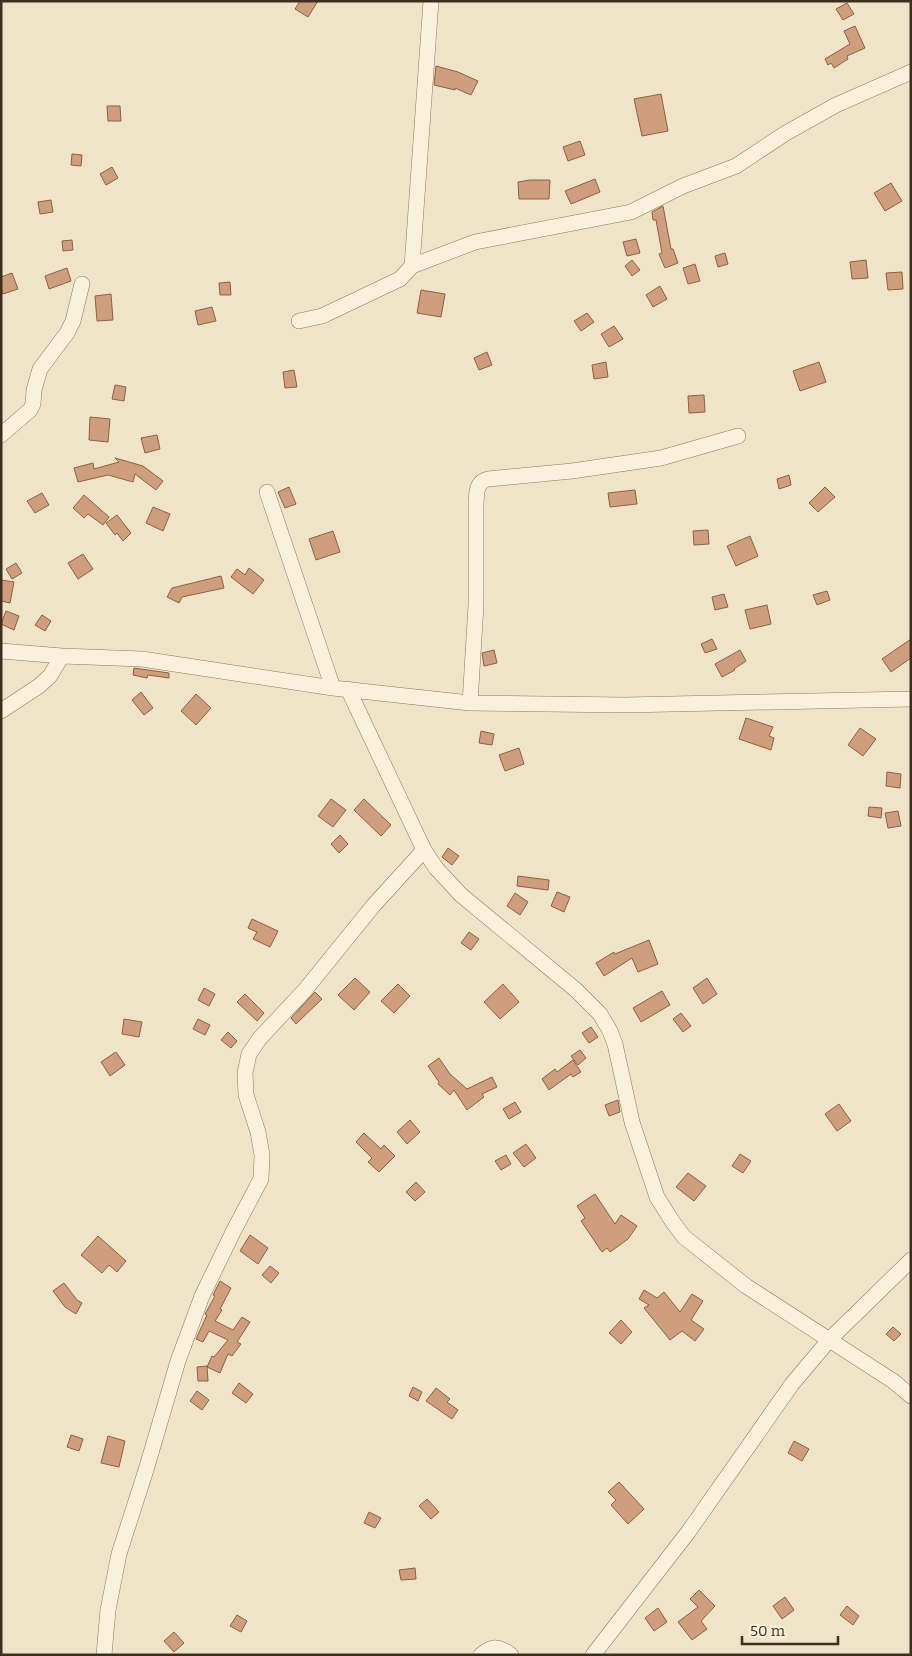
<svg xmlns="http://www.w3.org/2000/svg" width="912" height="1656" viewBox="0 0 912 1656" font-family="Bitter,serif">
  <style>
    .building { fill: #cf9f7d; stroke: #8d5f41 }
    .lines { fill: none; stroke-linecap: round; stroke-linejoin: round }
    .minor-casing { stroke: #8d765c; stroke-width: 16 }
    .minor { stroke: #faf1dc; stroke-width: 15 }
  </style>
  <rect width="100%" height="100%" fill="#f0e4c8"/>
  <!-- building -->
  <path class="building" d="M300,1H318L308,17L295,9Z
    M847,3L854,14L843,20L836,9Z
    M855,26L865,48L847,56L848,59L834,68L831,63L828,65L825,59L850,44L844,31Z
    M436,66L458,72L478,81L471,95L455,88V90L434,85Z
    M661,94L668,131L642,136L634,99Z
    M107,106H120L121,121H108Z
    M580,141L585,155L568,161L563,147Z
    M72,154L82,155L81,166L71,165Z
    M112,167L118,178L106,185L100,174Z
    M595,179L600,192L571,204L565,191Z
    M530,180H550L549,199H519L518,182Z
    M891,183L902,201L885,211L874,193Z
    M51,200L53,212L40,214L38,202Z
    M663,206L671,249H673L678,263L665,268L659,254L662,253L656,220H653L652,212Z
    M636,239L640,253L627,256L623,242Z
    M72,240L73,250L63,251L62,241Z
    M725,253L728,264L718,267L715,256Z
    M632,260L640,270L632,276L625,266Z
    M866,260L868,278L852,279L850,262Z
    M695,264L700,281L688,284L683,268Z
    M67,268L71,281L49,289L45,276Z
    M902,272L903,289L888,290L886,273Z
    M12,273L18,289L3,294L1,288V277Z
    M230,282L231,295H220L219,283Z
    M660,286L667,299L653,307L646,295Z
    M421,290L445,294L441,317L417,313Z
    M111,294L113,320L97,321L95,296Z
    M212,307L216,321L198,325L195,311Z
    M587,313L594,322L581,331L574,321Z
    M614,326L623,339L609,347L601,334Z
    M487,352L492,365L479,370L474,358Z
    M606,362L608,377L594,379L592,365Z
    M819,362L826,382L800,391L793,371Z
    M294,370L297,387L285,388L283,372Z
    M115,385L126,387L124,401L112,399Z
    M704,395L705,412L689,413L688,396Z
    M90,417L110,419L108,442L89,440Z
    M157,435L160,449L145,453L141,438Z
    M115,458L143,466L163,481L156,490L135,474L133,482L108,475L78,482L74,468L93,463L94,469L119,462Z
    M789,475L791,485L779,489L777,479Z
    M289,487L296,504L285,508L278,492Z
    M825,487L835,497L818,512L809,503Z
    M635,490L637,504L610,507L608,493Z
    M42,493L49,505L35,513L27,501Z
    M84,495L109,517L103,525L88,514L84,518L73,508Z
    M153,507L170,514L163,531L146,523Z
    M117,515L131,533L123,541L117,533L115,535L106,523Z
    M708,530L709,544L694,545L693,531Z
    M333,531L340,552L316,560L309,539Z
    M750,536L758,556L736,566L727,546Z
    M83,554L93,569L78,579L68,563Z
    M16,563L22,573L12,579L6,569Z
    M249,568L264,580L253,594L231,577L237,569L245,575Z
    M221,576L224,588L182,597L179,603L167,597L172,588Z
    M1,580L14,582L10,603L1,601Z
    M827,591L830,600L817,605L813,595Z
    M724,594L728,607L715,610L712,597Z
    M767,605L771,624L750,629L745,610Z
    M6,611L19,616L14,630L1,624Z
    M42,615L51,621L45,631L35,625Z
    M712,639L717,649L705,653L701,644Z
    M911,639V658L891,672L882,659Z
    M494,650L497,663L484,666L482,653Z
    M740,650L746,661L734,669L735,670L722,677L715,664Z
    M134,668L169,673V678L148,675L147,678L133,675Z
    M141,692L153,708L144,715L132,700Z
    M196,694L211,708L196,725L181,711Z
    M746,718L773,727L769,736L774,738L771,750L739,739Z
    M860,728L876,739L863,756L848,745Z
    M481,731L494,734L492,745L479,743Z
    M519,748L524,764L505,771L499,755Z
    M887,772L901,774L900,788L886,786Z
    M331,799L346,810L333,827L318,816Z
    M364,799L391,825L381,836L354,810Z
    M869,807L882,808L881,818L868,816Z
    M898,811L901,826L888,828L885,813Z
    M340,835L348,844L339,853L331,844Z
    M448,848L459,856L452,865L442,857Z
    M518,876L549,880L548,890L517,886Z
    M557,892L570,897L564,912L551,906Z
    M515,893L528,902L520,915L507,906Z
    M252,919L278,931L270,947L253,939L257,932L248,928Z
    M469,932L479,939L471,950L461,943Z
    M649,940L658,964L638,972L632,958L604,976L596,963L614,952L615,954Z
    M355,978L370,992L354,1010L338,995Z
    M707,978L717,994L703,1004L693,988Z
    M398,984L410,996L394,1013L381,1001Z
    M503,984L519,1002L500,1019L484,1002Z
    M204,988L215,994L209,1006L198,1000Z
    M662,991L670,1005L641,1022L633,1008Z
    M315,992L322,999L296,1024L291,1018Z
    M245,994L264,1013L257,1021L237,1002Z
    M681,1013L691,1026L683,1032L673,1019Z
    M124,1019L142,1022L139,1037L122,1034Z
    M198,1019L210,1025L205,1035L193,1029Z
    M591,1027L598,1037L589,1043L582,1033Z
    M228,1032L237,1041L231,1048L221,1040Z
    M580,1050L586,1058L578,1065L571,1056Z
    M116,1052L125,1065L110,1076L101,1062Z
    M439,1058L450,1074L467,1089L492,1077L497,1087L482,1094L484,1097L467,1110L454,1090L450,1095L438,1084L439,1082L428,1066Z
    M573,1060L581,1072L573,1077L571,1074L549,1090L542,1079L555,1069L557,1072Z
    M618,1100L620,1112L609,1116L605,1105Z
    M515,1102L521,1112L509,1119L503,1109Z
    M839,1104L851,1121L837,1131L825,1114Z
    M410,1120L420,1132L407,1144L397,1132Z
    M364,1133L381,1149L384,1145L395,1156L379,1172L368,1162L372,1158L356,1142Z
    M526,1144L536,1158L524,1167L513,1153Z
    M740,1154L751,1161L743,1173L732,1166Z
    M506,1155L511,1164L501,1170L495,1161Z
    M688,1173L706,1186L694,1201L676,1187Z
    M416,1182L425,1192L415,1201L406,1192Z
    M595,1194L615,1224L621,1215L637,1226L628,1239L610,1252L607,1248L602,1252L581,1221L585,1218L577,1206Z
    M250,1235L268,1248L258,1264L240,1251Z
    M98,1236L126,1261L117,1272L109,1265L102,1273L81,1255Z
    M270,1266L279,1273L271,1283L262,1275Z
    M220,1281L231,1288L220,1309L222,1310L215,1321L233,1330L242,1317L250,1322L237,1342L241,1344L232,1356L228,1354L220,1373L207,1367L212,1356L214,1357L228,1340L209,1331L203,1342L196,1339L207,1315L205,1314L215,1296L213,1295Z
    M64,1283L77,1300L82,1303L76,1314L65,1307L53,1291Z
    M644,1290L657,1298L664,1292L680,1312L692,1294L703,1301L691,1320L704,1329L695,1341L682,1331L670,1340L644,1308L649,1305L639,1299Z
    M621,1320L632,1332L621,1344L609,1333Z
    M893,1327L901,1334L894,1341L886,1334Z
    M207,1366L208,1381H198L197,1367Z
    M239,1383L253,1394L246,1403L232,1393Z
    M413,1387L422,1392L418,1401L409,1396Z
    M436,1388L450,1399L447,1402L458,1410L452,1419L426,1401Z
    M197,1391L209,1400L202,1410L190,1401Z
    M71,1435L83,1439L79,1451L67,1447Z
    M108,1436L125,1441L119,1467L101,1463Z
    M794,1441L809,1449L802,1461L788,1453Z
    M619,1482L644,1509L628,1524L611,1505L616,1500L608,1492Z
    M427,1499L439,1512L431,1519L419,1506Z
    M369,1512L381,1518L375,1528L364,1523Z
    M415,1568L416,1579L401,1580L399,1570Z
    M699,1590L715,1606L701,1621L707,1629L692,1640L678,1622L698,1607L690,1599Z
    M785,1597L794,1610L782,1619L773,1606Z
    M847,1606L859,1616L853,1625L840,1615Z
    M658,1608L667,1622L654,1631L645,1618Z
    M237,1615L247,1621L241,1632L230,1626Z
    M174,1632L184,1643L174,1652L164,1641Z"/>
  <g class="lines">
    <defs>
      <path id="minor" d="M412,266L431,1
        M299,321L322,316L400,279L412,266L475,242L631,212L683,186L736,166L786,133L836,105L911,72
        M1,435L30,410L33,404L34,390L40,369L67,333L73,321L82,284
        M267,492L333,688
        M1,651L62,656L142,659L333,688L470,703L625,705L911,699
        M348,689L424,850L436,868L461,895L576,990L600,1014L610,1031L615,1044L632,1122L657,1197L672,1221L684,1237L746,1286L893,1381L911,1396
        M470,703L476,605V502C477,492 476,482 488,479L572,471L661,458L738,436
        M1,711L39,686L50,676L62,656
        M104,1655L108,1610L119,1554L146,1470L178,1361L202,1296L234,1230L261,1179L262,1155L258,1132L246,1095L245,1073L249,1054L260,1038L305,990L373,906L424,850
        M481,1655C493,1645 499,1646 511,1655
        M593,1655L689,1531L792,1384L830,1339L911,1260"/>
    </defs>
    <!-- minor casing -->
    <use href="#minor" class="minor-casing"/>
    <!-- minor -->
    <use href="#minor" class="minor"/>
  </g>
  <!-- border -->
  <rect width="912" height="1656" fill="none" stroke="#3d2e20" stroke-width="5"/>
  <!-- scale -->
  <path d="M742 1636v8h96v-8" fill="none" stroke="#3d2e20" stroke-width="2.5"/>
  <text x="750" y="1636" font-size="15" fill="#3d2e20" stroke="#f7eed8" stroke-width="4" paint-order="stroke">50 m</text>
</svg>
